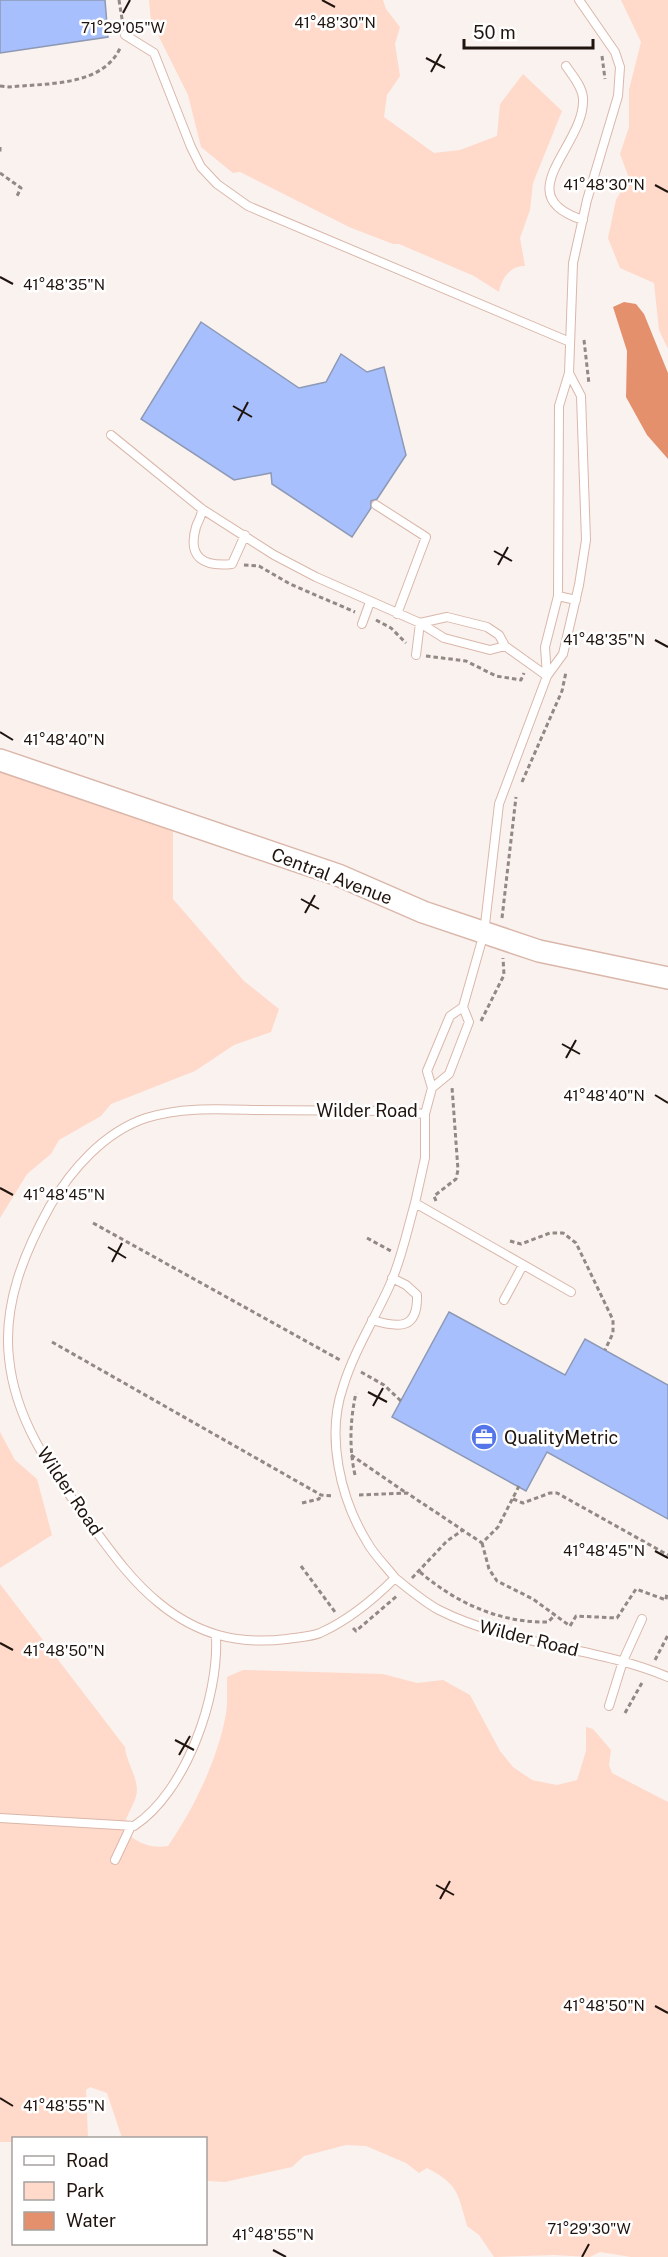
<svg xmlns="http://www.w3.org/2000/svg" width="668" height="2257" viewBox="0 0 668 2257" font-family="'Public Sans',sans-serif">
  <style>
    .green { fill: #ffd9c9 }
    .water { fill: #e4906d }
    .building { fill: #a7bffc; stroke: #8d99b5; stroke-width: 1.5 }
    .lines { fill: none; stroke-linecap: round; stroke-linejoin: round }
    .lane-casing { stroke: #dab7aa; stroke-width: 10 }
    .secondary-casing { stroke: #dab7aa; stroke-width: 24 }
    .path { stroke: #928884; stroke-width: 3; stroke-dasharray: 4.5 3; stroke-linecap: butt }
    .lane { stroke: #fff; stroke-width: 8 }
    .secondary { stroke: #fff; stroke-width: 21 }
    .ticks { fill: none; stroke: #20140f; stroke-width: 2 }
    .labels { text-anchor: middle; dominant-baseline: central; stroke-width: 5; stroke-linejoin: round; paint-order: stroke }
    .street-label { font-size: 18px; fill: #20140f; stroke: #fff }
    .poi-label { font-size: 18px; fill: #20140f; stroke: #fff; text-anchor: start }
    .ticks-label { font-size: 15px; text-anchor: middle; fill: #20140f; stroke: #fff; stroke-width: 5; stroke-linejoin: round; paint-order: stroke }
  </style>
  <rect width="100%" height="100%" fill="#faf2ef"/>
  <!-- green -->
  <path class="green" d="M149,0H383L386,9L400,27L395,44L400,76L387,95L384,117L434,153L460,150L497,136L500,104L523,74L562,111L533,183L530,210L520,238L525,266C511,265 501,279 499,292L474,276L399,244H393L349,227L240,172L233,173L201,147L188,95L151,21Z
    M621,0H668V349L659,330L654,283L620,268L608,238L616,200L629,178L620,154L629,127V90L641,42Z
    M0,762L173,821V899L244,981L279,1009L271,1032L234,1045L195,1071L111,1104L101,1116L59,1140L51,1154L27,1174L0,1218Z
    M0,1432L15,1460L37,1479L52,1535L0,1568Z
    M0,1584L125,1747C126,1761 136,1774 137,1789C137,1804 124,1815 124,1830C136,1843 151,1849 168,1846C193,1810 216,1763 225,1719C228,1706 227,1691 227,1677L243,1670L383,1674L417,1683L443,1680L470,1695L500,1751L513,1767L532,1780L557,1785L577,1780L586,1751V1727L593,1729L611,1750L609,1765L612,1773L668,1802V2257H631L600,2252L590,2257L554,2255L494,2257L479,2235L467,2226C458,2193 458,2184 427,2168L419,2173L406,2163L366,2146L346,2145L304,2156L292,2167L225,2182L208,2181L206,2180V2138H122L107,2093L90,2087L86,2090L88,2138H14L13,2142H0Z"/>
  <!-- water -->
  <path class="water" d="M624,302L636,304L644,314L668,373V459L647,435L626,397L627,351L613,307Z"/>
  <!-- building -->
  <path class="building" d="M0,0H105L108,37L0,53Z
    M201,322L299,388L326,382L341,354L367,372L384,367L406,455L377,499L371,501V508L352,537L272,484L271,473L234,480L141,419Z
    M449,1312L565,1375L585,1339L668,1385V1519L547,1452L526,1491L392,1417Z"/>
  <g class="lines">
    <defs>
      <path id="lane" d="M125,35L154,53L191,147L201,167L217,184L248,206L570,342
        M566,66C572,75 582,86 583,98C586,146 506,195 583,220
        M111,435L202,509L274,555L316,577L420,623L444,638L490,650L505,646
        M376,505L426,537L397,614
        M202,509C202,516 198,521 196,527C187,558 204,567 232,564L245,535
        M558,596L576,600
        M420,623L447,617L487,627L499,635L505,646L547,676L499,804L484,933L463,1007L469,1022L449,1074L432,1088L425,1114L393,1111C347,1111 301,1110 255,1110C218,1109 181,1107 146,1118C104,1132 71,1170 50,1206C24,1253 3,1304 9,1358C15,1419 49,1467 84,1515C107,1546 129,1579 159,1603C198,1635 238,1645 287,1639C298,1637 310,1637 320,1633C349,1620 373,1600 395,1578C409,1589 424,1602 439,1610C510,1646 595,1646 668,1677
        M362,624L370,602
        M416,655L420,623
        M547,676L545,647L558,596L559,406L569,373L573,263L587,200L618,96L620,67L615,52L579,0
        M547,676L563,654L579,585L586,540L581,396L569,373
        M432,1088L427,1071L450,1016L463,1007
        M425,1114V1158L415,1203L571,1292
        M504,1300L523,1265
        M372,1320C399,1328 418,1330 417,1295L406,1285L392,1278
        M395,1578C386,1566 374,1555 367,1542C340,1498 326,1436 343,1387C354,1351 374,1320 389,1287C401,1261 407,1231 415,1203
        M609,1706L623,1661L642,1619
        M0,1818L134,1826C186,1792 219,1697 216,1637
        M115,1860L131,1826"/>
      <path id="secondary" d="M0,760L338,875L423,912L539,951L668,978"/>
    </defs>
    <!-- lane casing -->
    <use href="#lane" class="lane-casing"/>
    <!-- secondary casing -->
    <use href="#secondary" class="secondary-casing"/>
    <!-- path -->
    <path class="path" d="M119,0L123,25
      M602,56L605,79
      M0,86L9,87C47,83 104,87 121,46
      M0,147V154
      M0,173L21,188L17,196
      M584,340L589,384
      M244,565L259,566L290,584L355,612
      M376,620L391,628L406,643
      M426,656L466,661L496,676L521,680L524,673
      M522,782L562,691L566,672
      M502,918L516,797
      M481,1021L504,975L503,958
      M436,1201L434,1196L456,1179L458,1170L452,1087
      M93,1223L340,1360
      M367,1238L391,1251
      M510,1241L521,1244L550,1233H563L576,1243L613,1320V1333L605,1350
      M52,1342L321,1495L334,1496
      M361,1372L384,1385L401,1401
      M351,1455L405,1492
      M355,1475C349,1448 350,1420 356,1393
      M359,1495L407,1493L482,1543L498,1527L519,1486
      M513,1499L523,1503L550,1493H557L668,1555
      M302,1503L319,1499L321,1495
      M482,1543L489,1569L497,1581L533,1599L570,1626L576,1616L617,1618L636,1589L666,1600L667,1592
      M301,1566L335,1612
      M420,1572C456,1603 500,1623 548,1622L555,1615
      M412,1578L447,1541L463,1530
      M353,1628L356,1631L398,1595
      M655,1660L668,1635
      M625,1713L643,1681"/>
    <!-- lane -->
    <use href="#lane" class="lane"/>
    <!-- secondary -->
    <use href="#secondary" class="secondary"/>
  </g>
  <!-- ticks -->
  <path class="ticks" d="M322,0L335,7M123,13L130,0M426,58L445,68M431,72L441,54M655,185L668,192M0,277L13,284M233,406L252,417M238,421L248,402M494,551L512,561M498,565L508,547M655,640L668,647M0,732L13,740M301,899L319,909M305,913L315,895M562,1044L580,1054M566,1058L576,1040M655,1095L668,1103M0,1188L13,1195M108,1247L126,1258M112,1262L122,1243M368,1392L387,1402M373,1406L383,1388M655,1551L668,1558M0,1643L13,1650M175,1740L194,1750M179,1755L190,1736M436,1885L454,1895M440,1899L450,1881M655,2006L668,2013M0,2098L13,2106M273,2250L286,2257M582,2257L589,2244"/>
  <!-- icons -->
  <defs>
    <symbol id="office-disc" viewBox="-11 -11 22 22"><circle r="9.5" fill="#5475ea" stroke="#fff"/><path d="M-6-3h4V-5.5h4V-3h4V5H-6ZM-1-4.5V-3h2v-1.5ZM-6 0V1H6V0Z" fill="#fff"/></symbol>
  </defs>
  <g fill-rule="evenodd">
    <use href="#office-disc" x="469" y="1422" width="30" height="30"/>
  </g>
  <g class="labels">
    <!-- street labels -->
    <g class="street-label">
      <text transform="translate(332 876) rotate(21)">Central Avenue</text>
      <text x="367" y="1110">Wilder Road</text>
      <text transform="translate(70 1491) rotate(56)">Wilder Road</text>
      <text transform="translate(529 1638) rotate(14)">Wilder Road</text>
    </g>
    <!-- poi labels -->
    <g class="poi-label">
      <text x="504" y="1437">QualityMetric</text>
    </g>
  </g>
  <g class="ticks-label">
    <text x="335" y="28">41°48'30"N</text>
    <text x="123" y="33">71°29'05"W</text>
    <text x="604" y="190">41°48'30"N</text>
    <text x="64" y="290">41°48'35"N</text>
    <text x="604" y="645">41°48'35"N</text>
    <text x="64" y="745">41°48'40"N</text>
    <text x="604" y="1101">41°48'40"N</text>
    <text x="64" y="1200">41°48'45"N</text>
    <text x="604" y="1556">41°48'45"N</text>
    <text x="64" y="1656">41°48'50"N</text>
    <text x="604" y="2011">41°48'50"N</text>
    <text x="64" y="2111">41°48'55"N</text>
    <text x="589" y="2234">71°29'30"W</text>
    <text x="273" y="2240">41°48'55"N</text>
  </g>
  <!-- legend -->
  <rect x="12" y="2137" width="195" height="108" fill="#ffffff" stroke="#a6a19f" stroke-width="1.5"/>
  <rect x="24" y="2156" width="30" height="9" fill="#ffffff" stroke="#a6a19f" stroke-width="1.5"/>
  <text x="66" y="2167" font-size="18" fill="#20140f">Road</text>
  <rect x="24" y="2182" width="30" height="18" fill="#ffd9c9" stroke="#a6a19f" stroke-width="1.5"/>
  <text x="66" y="2197" font-size="18" fill="#20140f">Park</text>
  <rect x="24" y="2212" width="30" height="18" fill="#e4906d" stroke="#a6a19f" stroke-width="1.5"/>
  <text x="66" y="2227" font-size="18" fill="#20140f">Water</text>
  <!-- scale -->
  <path d="M464 39v9h129v-9" fill="none" stroke="#20140f" stroke-width="3"/>
  <text x="473" y="39" font-size="18" fill="#20140f" stroke="#ffffff" stroke-width="4.5" paint-order="stroke">50 m</text>
</svg>
